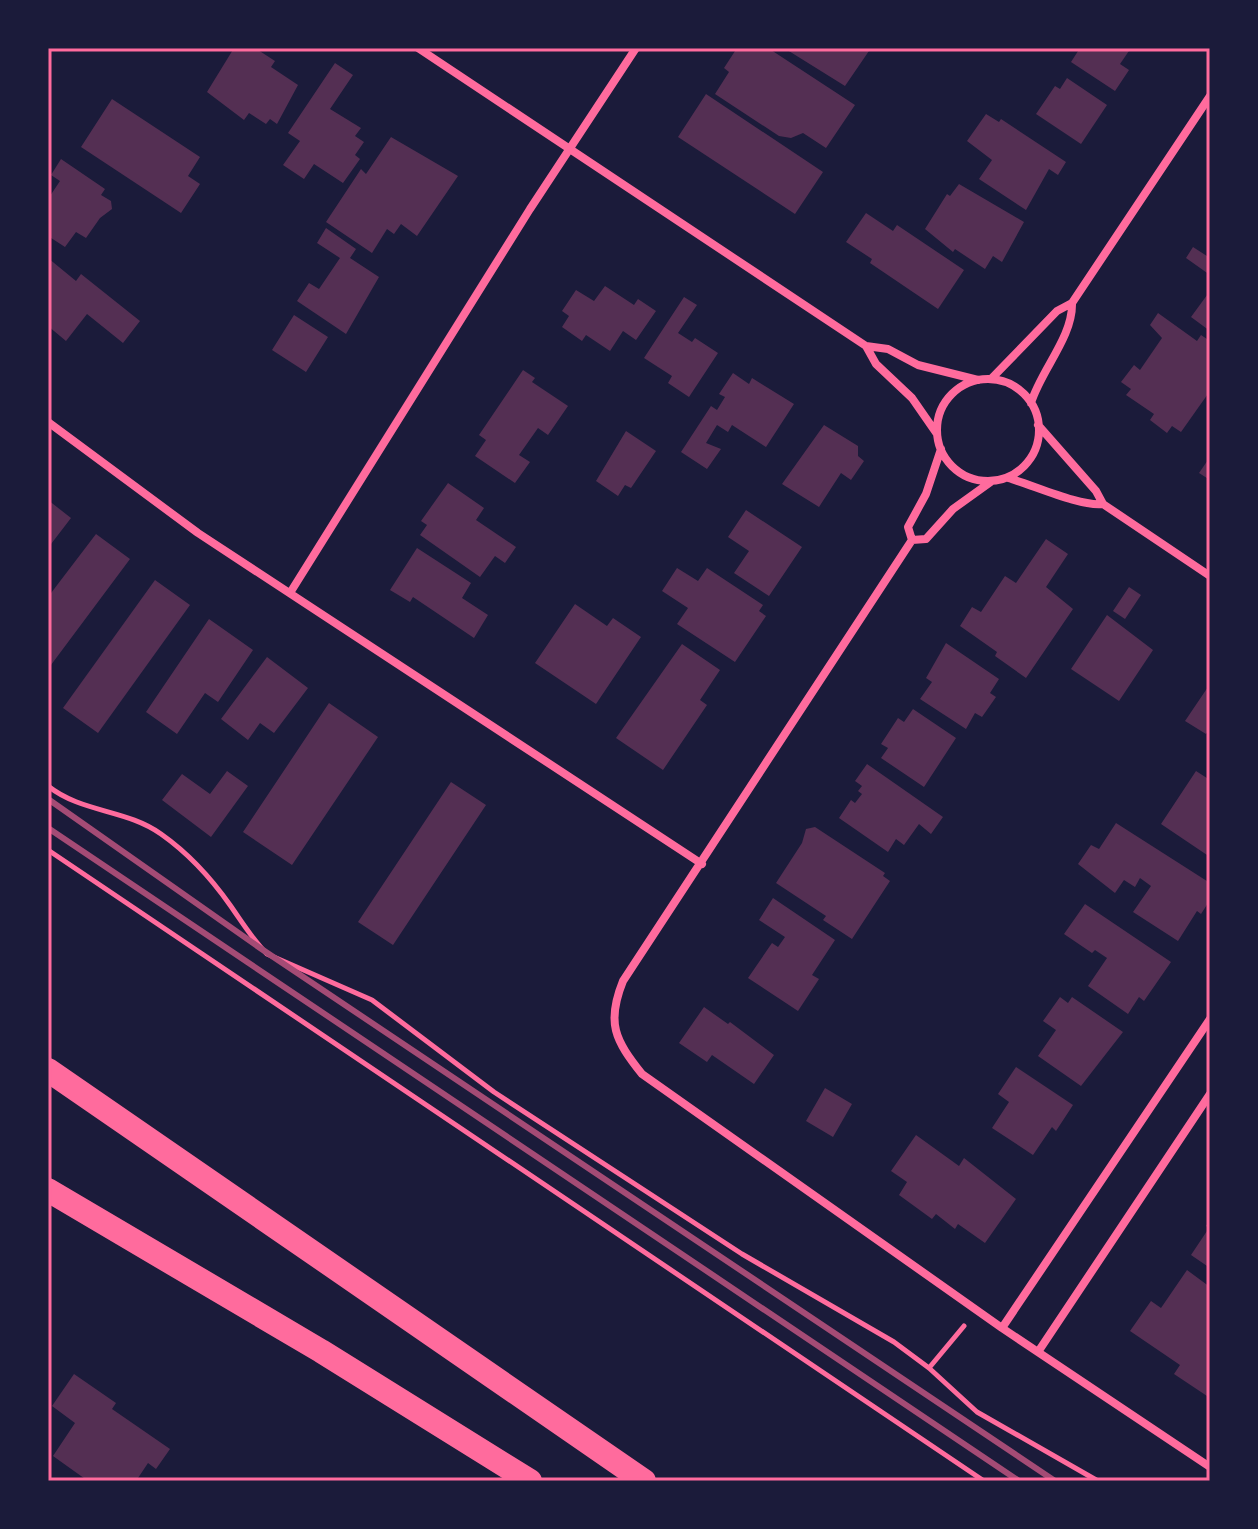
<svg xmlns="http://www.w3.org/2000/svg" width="1258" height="1529" viewBox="0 0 1258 1529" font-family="'Varela Round',sans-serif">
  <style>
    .building { fill: #542f53 }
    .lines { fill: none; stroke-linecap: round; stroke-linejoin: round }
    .path { stroke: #ff6b9d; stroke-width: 5 }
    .minor { stroke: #ff6b9d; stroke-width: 8 }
    .motorway { stroke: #ff6b9d; stroke-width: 24 }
    .rail { stroke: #a44b75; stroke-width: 6 }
    .neatline { fill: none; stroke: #ff6b9d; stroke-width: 3 }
  </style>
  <rect width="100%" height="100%" fill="#1b1b3a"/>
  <!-- building -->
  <path class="building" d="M234,48H255L275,61L271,67L298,85L277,124L270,119L266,124L249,113L244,120L207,92Z
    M737,48H768L855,105L826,148L803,133L791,138L779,136L715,94L729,72L724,68Z
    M784,48H871L845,86Z
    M1080,48H1131L1120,64L1129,70L1115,91L1071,62Z
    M335,63L353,75L330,109L361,128L355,136L364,142L355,155L360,159L343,183L314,164L304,179L283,165L300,141L288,133Z
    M1067,78L1107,105L1081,144L1036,114L1055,86L1060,89Z
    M706,94L823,172L795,214L678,137Z
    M112,99L200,157L188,176L200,184L181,213L81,147Z
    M986,114L999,122L1001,119L1066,162L1058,175L1049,169L1026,210L979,179L992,160L967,141Z
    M391,137L458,176L417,236L401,224L394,234L387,229L372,253L326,222L361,169L366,174Z
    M61,159L105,189L101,195L111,201L112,209L100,218L86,238L76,232L65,247L48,236V199L60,181L51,175Z
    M959,184L1024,222L1002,262L993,256L985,269L955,249L953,252L925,229L947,194L950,196Z
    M866,213L893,231L897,225L964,270L938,309L870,263L872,259L846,242Z
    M326,228L356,249L350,258L379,277L346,334L297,301L309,283L319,289L340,258L317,243Z
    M1193,247L1210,258V275L1186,258Z
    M48,258L76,281L81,274L140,321L123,343L87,314L66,341L48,326Z
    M605,286L634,305L638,299L656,311L636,340L623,331L610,351L586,335L582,341L562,327L569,316L562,311L576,290L594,301Z
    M1210,291V331L1191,317Z
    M684,297L697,305L678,333L692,342L695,338L718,353L689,397L668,383L672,376L644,358Z
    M1158,313L1197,341L1201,335L1210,341V391L1181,432L1172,426L1167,433L1150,420L1154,414L1126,395L1131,389L1121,382L1134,365L1140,370L1162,338L1150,325Z
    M294,315L328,337L306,372L272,350Z
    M523,370L535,378L532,382L568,406L548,435L538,428L519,455L530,462L515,483L475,456L486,440L479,435Z
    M733,373L749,384L752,378L794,404L766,447L732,425L728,432L717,425L706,443L721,449L707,469L681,452L711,406L717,410L725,397L719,394Z
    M824,425L858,446V456L864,461L851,480L841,473L819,507L782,484Z
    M626,431L656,451L631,488L625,485L618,496L596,481Z
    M1210,457V480L1199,473Z
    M448,483L484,508L476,520L516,547L505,563L495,556L480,577L420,535L427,525L421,521Z
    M48,500L71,518L48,548Z
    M746,510L802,547L769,596L734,573L749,551L728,537Z
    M96,534L130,559L48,669V597Z
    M1046,539L1068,554L1046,587L1073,609L1026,678L995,656L997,652L960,626L972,607L981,612L1005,576L1016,583Z
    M417,548L471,583L462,598L488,615L474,638L413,597L410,602L390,590Z
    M677,568L698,581L707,568L763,605L759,611L766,616L735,662L677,624L688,608L662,591Z
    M155,580L190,605L98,733L63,708Z
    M1129,587L1141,595L1125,619L1113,611Z
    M575,604L607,626L613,618L641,637L596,704L535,663Z
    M1107,615L1153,650L1119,701L1071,669Z
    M209,619L253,650L218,702L205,693L177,734L146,712Z
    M946,643L999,679L990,693L996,697L982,717L975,713L966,729L920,699L932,682L926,678Z
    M682,644L720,670L700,700L707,705L663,770L616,738Z
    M267,657L308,688L274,733L260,723L248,740L221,719Z
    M1210,684V728L1206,734L1185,721Z
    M329,703L378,737L292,865L243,832Z
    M913,709L956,738L924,787L881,758L888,748L881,744L898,718L904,722Z
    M867,764L943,817L931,834L919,824L904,845L896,839L888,852L839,818L851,800L855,803L862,794L858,791L862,786L855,781Z
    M227,771L248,786L211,837L162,800L182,774L210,794Z
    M1196,771L1210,780V857L1161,824Z
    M451,782L486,805L393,945L358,922Z
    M1116,823L1210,883V900L1201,914L1197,911L1178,941L1133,912L1151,886L1140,878L1135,887L1124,880L1115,893L1078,864L1091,845L1099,849Z
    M815,827L885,873L883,876L890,881L852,939L823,920L826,916L776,883L802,843L806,829Z
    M773,898L835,940L812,975L819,979L798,1011L748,978L772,943L778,947L785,937L759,920Z
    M1085,904L1171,962L1144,1001L1139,997L1128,1014L1088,986L1107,958L1095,950L1092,953L1064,934Z
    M1060,997L1068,1003L1072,997L1123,1032L1081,1086L1038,1056L1056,1030L1043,1021Z
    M704,1007L728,1024L730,1022L774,1055L754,1084L712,1055L707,1062L679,1043Z
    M1016,1067L1073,1105L1056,1131L1052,1127L1033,1155L992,1128L1009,1102L998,1094Z
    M825,1088L852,1104L833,1137L806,1121Z
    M916,1135L959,1166L964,1158L1016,1199L985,1243L958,1224L955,1229L936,1214L932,1219L899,1195L907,1182L891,1171Z
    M1210,1219V1268L1191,1255L1209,1228L1206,1226Z
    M1187,1270L1210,1287V1398L1174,1374L1180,1365L1130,1331L1151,1301L1161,1308Z
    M74,1374L116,1403L112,1409L170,1449L156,1469L148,1463L136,1481H88L53,1456L75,1423L52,1406Z"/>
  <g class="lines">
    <!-- path -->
    <path class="path" d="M48,786C82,813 126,809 161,834C188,853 211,878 230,905C242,922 252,939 267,954L372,1000L494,1092L742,1254L894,1342L929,1368L977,1412L1098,1481
      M48,850L984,1481
      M929,1368L964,1326"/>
    <!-- minor -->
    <path class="minor" d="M418,48L866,346L876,364L912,398L937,434
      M866,346L888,349L918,365L978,380
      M991,379L1057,311L1072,303L1210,96
      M937 430a51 51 0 1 1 102 0a51 51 0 1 1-102 0Z
      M1031,403C1041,370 1073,337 1072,303
      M48,422L198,533L702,864
      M1038,425L1096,491L1103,504L1210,576
      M941,449L926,494L908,527L912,540L623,981C606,1023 615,1040 642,1074L1002,1328L1210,1467
      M1008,478C1033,485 1081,507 1103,504
      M912,540L926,539L953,509L992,481
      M290,593L530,209L636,48
      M1002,1328L1210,1019
      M1038,1352L1210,1094"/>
    <!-- motorway -->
    <path class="motorway" d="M48,1070L644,1481
      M48,1190L321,1351L530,1481"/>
    <!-- rail -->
    <path class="rail" d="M48,799L260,948L1055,1481
      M48,828L1019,1481"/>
  </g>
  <!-- border -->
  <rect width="1258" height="1529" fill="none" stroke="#1b1b3a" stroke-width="100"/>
  <rect x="50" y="50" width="1158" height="1429" class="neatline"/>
</svg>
